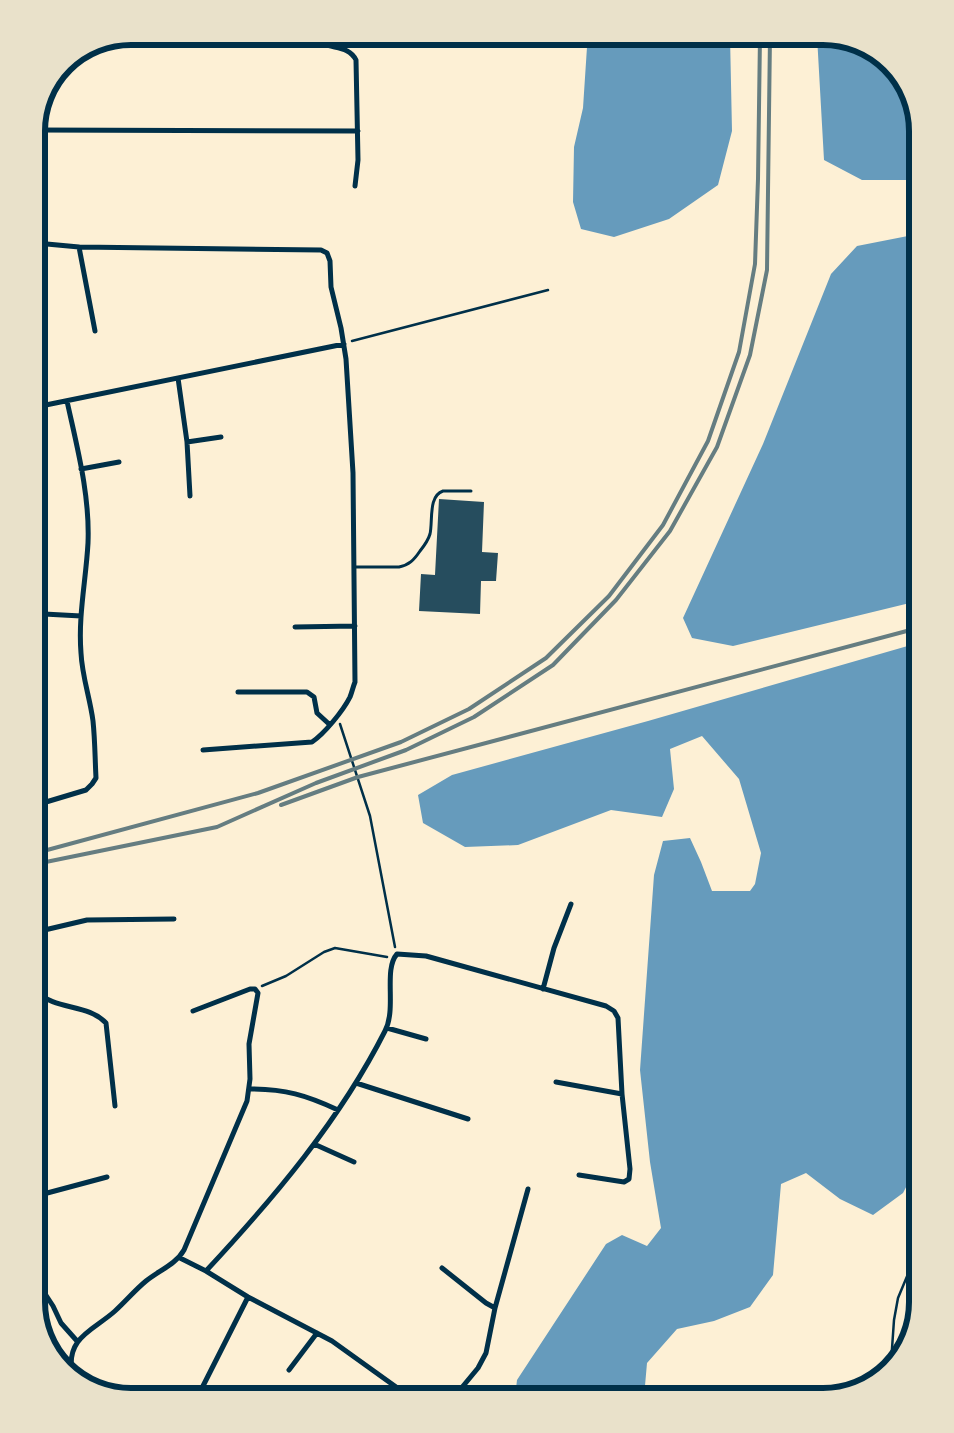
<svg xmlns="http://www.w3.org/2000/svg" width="954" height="1433" viewBox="0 0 954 1433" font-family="'Noto Sans',sans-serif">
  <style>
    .water { fill: #669bbc }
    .building { fill: #264d5e }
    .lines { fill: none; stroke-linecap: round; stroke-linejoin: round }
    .path { stroke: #003049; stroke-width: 2.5 }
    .service { stroke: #003049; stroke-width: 3 }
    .minor { stroke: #003049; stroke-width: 5 }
    .rail { stroke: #657d81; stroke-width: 4 }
    .rim { fill: none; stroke: #003049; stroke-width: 6 }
  </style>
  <rect width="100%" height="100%" fill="#fdf0d5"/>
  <!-- water -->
  <path class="water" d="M583,36H730L732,131L718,185L669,219L614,237L581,229L573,202L574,147L583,108L587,47Z
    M817,36H829L870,49L905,84L918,131V180H862L824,160Z
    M918,234V601L733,646L692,638L683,618L763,444L831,274L857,246Z
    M918,643V1164L903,1193L873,1215L840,1199L806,1173L781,1184L773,1275L750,1307L714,1321L677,1329L647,1363L644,1397H515L517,1380L606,1244L622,1235L647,1246L661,1228L650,1162L640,1070L654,875L663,841L690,838L701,862L712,891H750L755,884L761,853L739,779L702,736L670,749L674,789L662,817L611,810L518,845L465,847L423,823L418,795L452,775L648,721Z"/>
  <!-- building -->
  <path class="building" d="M439,499L484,502L482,552L498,553L496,581H481L480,614L419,611L421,574L435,575Z"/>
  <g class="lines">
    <!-- path -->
    <path class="path" d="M352,341L548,290
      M340,724L370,816L395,947
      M262,986L286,976L324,952L335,948L387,957
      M891,1363L894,1320L898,1298L918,1250"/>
    <!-- service -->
    <path class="service" d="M354,567H399C409,565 414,560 420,551C424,546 428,541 430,534C433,521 428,496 443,491H471"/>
    <!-- minor -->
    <path class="minor" d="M227,36L315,38
      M315,36C324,52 347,42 356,60L358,160L355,186
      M36,130L358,131
      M36,243L79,247L321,250L327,253L330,261L331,287L341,328L346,359L353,473L355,682C353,687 352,692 350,697C343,711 324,734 312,742L203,750
      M79,247L95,331
      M178,378L187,442L190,496
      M36,407L344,344
      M187,442L221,437
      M81,469L119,462
      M44,614L81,616
      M295,627L355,626
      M238,692H307L314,697L317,713L329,724
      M36,805L86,790L92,784L96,778C95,759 95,740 93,721C90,698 82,676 81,653C78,616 86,580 88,543C90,495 77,447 67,401
      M36,932L87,920L174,919
      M543,989L554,948L571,904
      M36,991C56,1011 87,1003 106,1023L115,1106
      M387,1028L426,1039
      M556,1082L622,1094
      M356,1083L468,1119
      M250,1089C285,1089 306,1095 338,1110
      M314,1144L354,1162
      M36,1196L107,1177
      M180,1258L206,1271L248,1297L332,1341L410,1397
      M442,1268L486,1303L495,1308
      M206,1271C274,1198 340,1120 385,1031C397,1008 383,970 397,954L426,956L606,1006L614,1011L618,1018L622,1094L630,1169L629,1179L624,1182L579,1175
      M36,1280L53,1306L61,1323L77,1341
      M289,1370L317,1333
      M72,1372C66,1337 94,1330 115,1311C126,1301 135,1290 146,1281C160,1270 176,1264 184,1250L247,1101L250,1079L249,1044L258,993L255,989H250L193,1011
      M203,1386L248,1297
      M454,1397L478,1368L486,1353L495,1308L528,1189"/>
    <!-- rail -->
    <path class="rail" d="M281,805L358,777L918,628
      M36,853L258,793L401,742L469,709L546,658L609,596L663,525L708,441L739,352L755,264L758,179L760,36
      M36,864L217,827L316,783L406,750L474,717L553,665L616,600L670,531L717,447L750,355L767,270L770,36"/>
  </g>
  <!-- crop -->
  <path d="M0 0H954V1433H0ZM131 45H823A86 86 0 0 1 909 131V1302A86 86 0 0 1 823 1388H131A86 86 0 0 1 45 1302V131A86 86 0 0 1 131 45Z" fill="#e9e1ca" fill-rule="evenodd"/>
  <path class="rim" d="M131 45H823A86 86 0 0 1 909 131V1302A86 86 0 0 1 823 1388H131A86 86 0 0 1 45 1302V131A86 86 0 0 1 131 45Z"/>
</svg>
